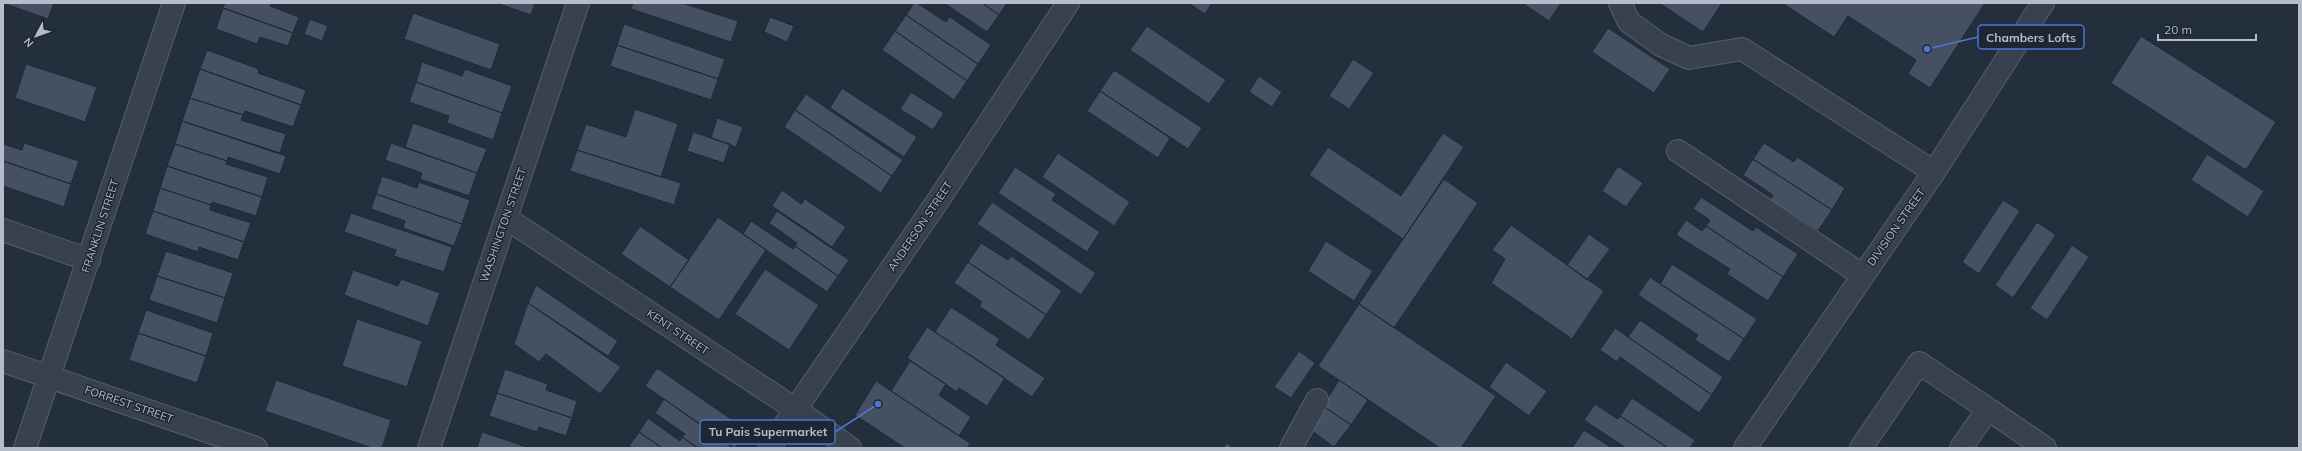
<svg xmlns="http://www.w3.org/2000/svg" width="2302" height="451" viewBox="0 0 2302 451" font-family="Mulish,sans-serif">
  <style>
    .building { fill: #455162; stroke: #1f2835 }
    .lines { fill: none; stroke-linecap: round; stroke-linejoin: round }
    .minor-casing { stroke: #565f6c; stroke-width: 24 }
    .minor { stroke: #38414e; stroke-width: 22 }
    .labels { text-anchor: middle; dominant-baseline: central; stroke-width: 3; stroke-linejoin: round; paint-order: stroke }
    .street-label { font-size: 11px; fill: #b4bcc9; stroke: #1d2633 }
    .leader { fill: none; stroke: #5274d3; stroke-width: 1.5 }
    .callout-dot { fill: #5274d3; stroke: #1d2633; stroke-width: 1.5 }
    .callout { fill: #1d2633; stroke: #5274d3; stroke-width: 1.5 }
    .callout-label { font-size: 12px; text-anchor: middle; font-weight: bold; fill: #b4bcc9 }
  </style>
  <rect width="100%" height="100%" fill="#242f3e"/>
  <!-- building -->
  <path class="building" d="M3,3H54L48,19Z
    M225,3H272L270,6L299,17L293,33L223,8Z
    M496,3H535L531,15Z
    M633,3H682L738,21L731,42L631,9Z
    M914,3H917L946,22L950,17L991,45L978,64L906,15Z
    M944,3H982L999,15L987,32Z
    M982,3H1007L999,15Z
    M1188,3H1212L1205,14Z
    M1522,3H1561L1549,21Z
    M1659,3H1722L1703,32Z
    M1782,3H1985L1930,88L1908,74L1916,60L1848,16L1834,37Z
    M223,8L293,33L288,46L260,37L257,44L216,29Z
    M413,13L500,44L491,70L404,39Z
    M906,15L978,64L967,81L895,31Z
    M770,17L794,26L787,42L764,32Z
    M310,19L328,26L322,41L304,34Z
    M624,24L725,59L718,79L617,45Z
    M1147,26L1226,80L1209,104L1130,50Z
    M1608,28L1670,69L1654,93L1592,52Z
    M895,31L967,81L954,100L882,50Z
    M2141,36L2276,122L2246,170L2111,83Z
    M617,45L718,79L711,100L610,66Z
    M207,50L259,69L258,73L306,90L301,105L200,69Z
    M1353,59L1374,73L1349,109L1329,96Z
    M422,62L462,76L465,69L512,86L502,113L416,82Z
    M26,64L97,87L85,122L15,98Z
    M200,69L301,105L293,127L245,111L243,115L190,98Z
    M1114,70L1202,128L1188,149L1100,91Z
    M1259,76L1282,92L1272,107L1249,92Z
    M416,82L502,113L493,140L447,123L449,116L409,102Z
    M842,88L917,137L904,157L830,108Z
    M1100,91L1170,138L1158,158L1087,111Z
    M911,92L944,113L933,130L900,109Z
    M806,94L903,160L892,176L795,110Z
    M190,98L243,115L241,120L286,134L280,153L182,121Z
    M635,109L678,124L661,177L577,150L586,124L626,137Z
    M795,110L892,176L881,193L784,127Z
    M717,118L743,127L736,147L711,138Z
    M182,121L286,156L280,174L228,157L227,161L175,144Z
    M413,123L487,149L477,173L405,147Z
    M693,132L730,144L724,163L687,151Z
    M1443,133L1464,147L1403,239L1309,175L1328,147L1401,196Z
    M24,143L79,161L71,184L3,161V144L22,150Z
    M391,143L477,173L469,196L420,179L422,173L385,160Z
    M1764,143L1794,162L1797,157L1845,188L1832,210L1753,159Z
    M175,144L227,161L226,164L268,177L262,197L167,166Z
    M577,150L681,183L674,205L570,171Z
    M1058,153L1130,202L1114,226L1042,177Z
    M2207,154L2264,191L2248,217L2191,180Z
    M1753,159L1832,210L1818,231L1770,200L1773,195L1743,175Z
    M3,161L71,184L64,207L3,186Z
    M167,166L262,197L256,216L212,202L211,205L160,188Z
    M1618,166L1643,183L1626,207L1602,191Z
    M1015,167L1056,194L1052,200L1100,232L1087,252L998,193Z
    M382,176L417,188L419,182L470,200L462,224L376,194Z
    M1444,179L1478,203L1394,328L1359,304Z
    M160,188L211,205L210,210L251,223L244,242L153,211Z
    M782,190L801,204L805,199L846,227L832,247L772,206Z
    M376,194L462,224L454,246L403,228L405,221L371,209Z
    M1701,197L1753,231L1756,227L1798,254L1783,277L1706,226L1710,220L1693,209Z
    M2003,200L2020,211L1979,274L1962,262Z
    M992,202L1096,273L1081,295L977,224Z
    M153,211L244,242L238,260L199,247L198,252L145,234Z
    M777,211L849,260L838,276L795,246L797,243L769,223Z
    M351,213L452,247L444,272L394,256L396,250L344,232Z
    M718,217L766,250L719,320L670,287Z
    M1686,220L1702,231L1706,226L1783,277L1768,301L1727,274L1730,269L1676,235Z
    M751,221L793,249L795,246L838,276L827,292L743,234Z
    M2037,222L2056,235L2013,298L1995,285Z
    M1511,225L1604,291L1572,339L1491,283L1505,259L1492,250Z
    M640,226L689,260L670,287L621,254Z
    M1589,234L1610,249L1587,280L1567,265Z
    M1326,241L1373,271L1354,301L1308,271Z
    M981,243L1008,260L1011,256L1062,291L1046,315L968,262Z
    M2072,245L2089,257L2047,320L2030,308Z
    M166,251L233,273L225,298L157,276Z
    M968,262L1046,315L1029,340L979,306L982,302L954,283Z
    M1672,264L1757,319L1744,339L1660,284Z
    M765,269L819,305L789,350L735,314Z
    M353,270L398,286L401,279L440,293L428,326L344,295Z
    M157,276L225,298L217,323L149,300Z
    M1650,277L1744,339L1729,362L1695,340L1698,335L1638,295Z
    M536,285L618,341L608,356L528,303Z
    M528,303L621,367L600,394L546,354L539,362L514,344Z
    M1359,304L1496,396L1461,448H1440L1318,366Z
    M951,307L1000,339L996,345L1045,378L1032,397L935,332Z
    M146,310L213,333L206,356L138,333Z
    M357,319L422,341L407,387L342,366Z
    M1640,320L1723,377L1712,395L1628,337Z
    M927,327L1005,378L987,406L959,388L957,392L907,358Z
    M1615,328L1712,395L1699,413L1620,357L1617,362L1600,350Z
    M138,333L206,356L197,383L129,360Z
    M1299,351L1315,363L1291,398L1274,387Z
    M910,361L946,384L939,395L971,417L959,436L891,391Z
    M1506,362L1547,391L1529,416L1489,387Z
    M657,368L747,430L735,448L645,386Z
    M505,369L548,384L546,390L577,401L572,418L497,393Z
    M276,380L391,420L382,448H372L265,411Z
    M1339,380L1368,400L1351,425L1323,406Z
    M876,381L970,443L967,448H905L855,415Z
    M497,393L572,418L566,436L539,427L537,432L489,416Z
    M1632,398L1695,440L1690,448H1668L1620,416Z
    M664,399L733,448H698L682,437L685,434L655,413Z
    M1595,404L1618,419L1620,416L1668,448H1626L1584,420Z
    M1323,406L1351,425L1334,447L1308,428Z
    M648,418L680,441L682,437L698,448H662L639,432Z
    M1584,430L1612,448H1572Z
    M482,432L530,448H477Z
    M639,432L662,448H633L629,446Z
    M1227,443L1233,448H1223Z"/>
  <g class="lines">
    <defs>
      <path id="minor" d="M1620,3L1629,22L1661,45L1689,58L1742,49L1934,172
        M1678,151L1862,275
        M506,218L795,409L850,448
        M3,230L89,260
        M3,361L256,448
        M1988,409L2045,448
        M25,448L174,3
        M429,448L578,3
        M769,448L939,199L1068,3
        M1291,448L1317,400
        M1745,448L1934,172L2043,3
        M1861,448L1919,363L1988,409L1961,448"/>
    </defs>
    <!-- minor casing -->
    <use href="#minor" class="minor-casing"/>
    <!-- minor -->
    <use href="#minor" class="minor"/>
  </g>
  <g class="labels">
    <!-- street labels -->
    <g class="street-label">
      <text transform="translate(503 225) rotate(-71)">WASHINGTON STREET</text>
      <text transform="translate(100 226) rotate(-72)">FRANKLIN STREET</text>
      <text transform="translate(920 226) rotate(-56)">ANDERSON STREET</text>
      <text transform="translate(1896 227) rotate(-55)">DIVISION STREET</text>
      <text transform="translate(678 332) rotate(34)">KENT STREET</text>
      <text transform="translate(129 404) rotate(19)">FORREST STREET</text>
    </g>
  </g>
  <!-- callouts -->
  <path class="leader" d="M1927 49L1978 37M878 404L835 432"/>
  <g class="callout-dot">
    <circle cx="1927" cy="49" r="4"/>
    <circle cx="878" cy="404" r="4"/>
  </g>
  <g class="callout">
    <rect x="1978" y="25" width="106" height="24" rx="4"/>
    <rect x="700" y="420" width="135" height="24" rx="4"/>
  </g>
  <g class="callout-label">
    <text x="2031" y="42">Chambers Lofts</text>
    <text x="768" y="436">Tu Pais Supermarket</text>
  </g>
  <!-- border -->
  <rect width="2302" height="451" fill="none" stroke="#b4bcc9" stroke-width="8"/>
  <!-- north arrow -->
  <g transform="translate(36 36) rotate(229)" stroke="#1d2633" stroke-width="3" paint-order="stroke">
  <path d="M0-3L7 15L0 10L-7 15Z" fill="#b4bcc9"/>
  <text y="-6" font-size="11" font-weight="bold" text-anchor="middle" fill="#b4bcc9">N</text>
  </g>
  <!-- scale -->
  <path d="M2158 34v6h98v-6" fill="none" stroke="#b4bcc9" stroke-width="2"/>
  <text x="2164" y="34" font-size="12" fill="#b4bcc9" stroke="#1d2633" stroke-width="3" paint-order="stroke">20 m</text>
</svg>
